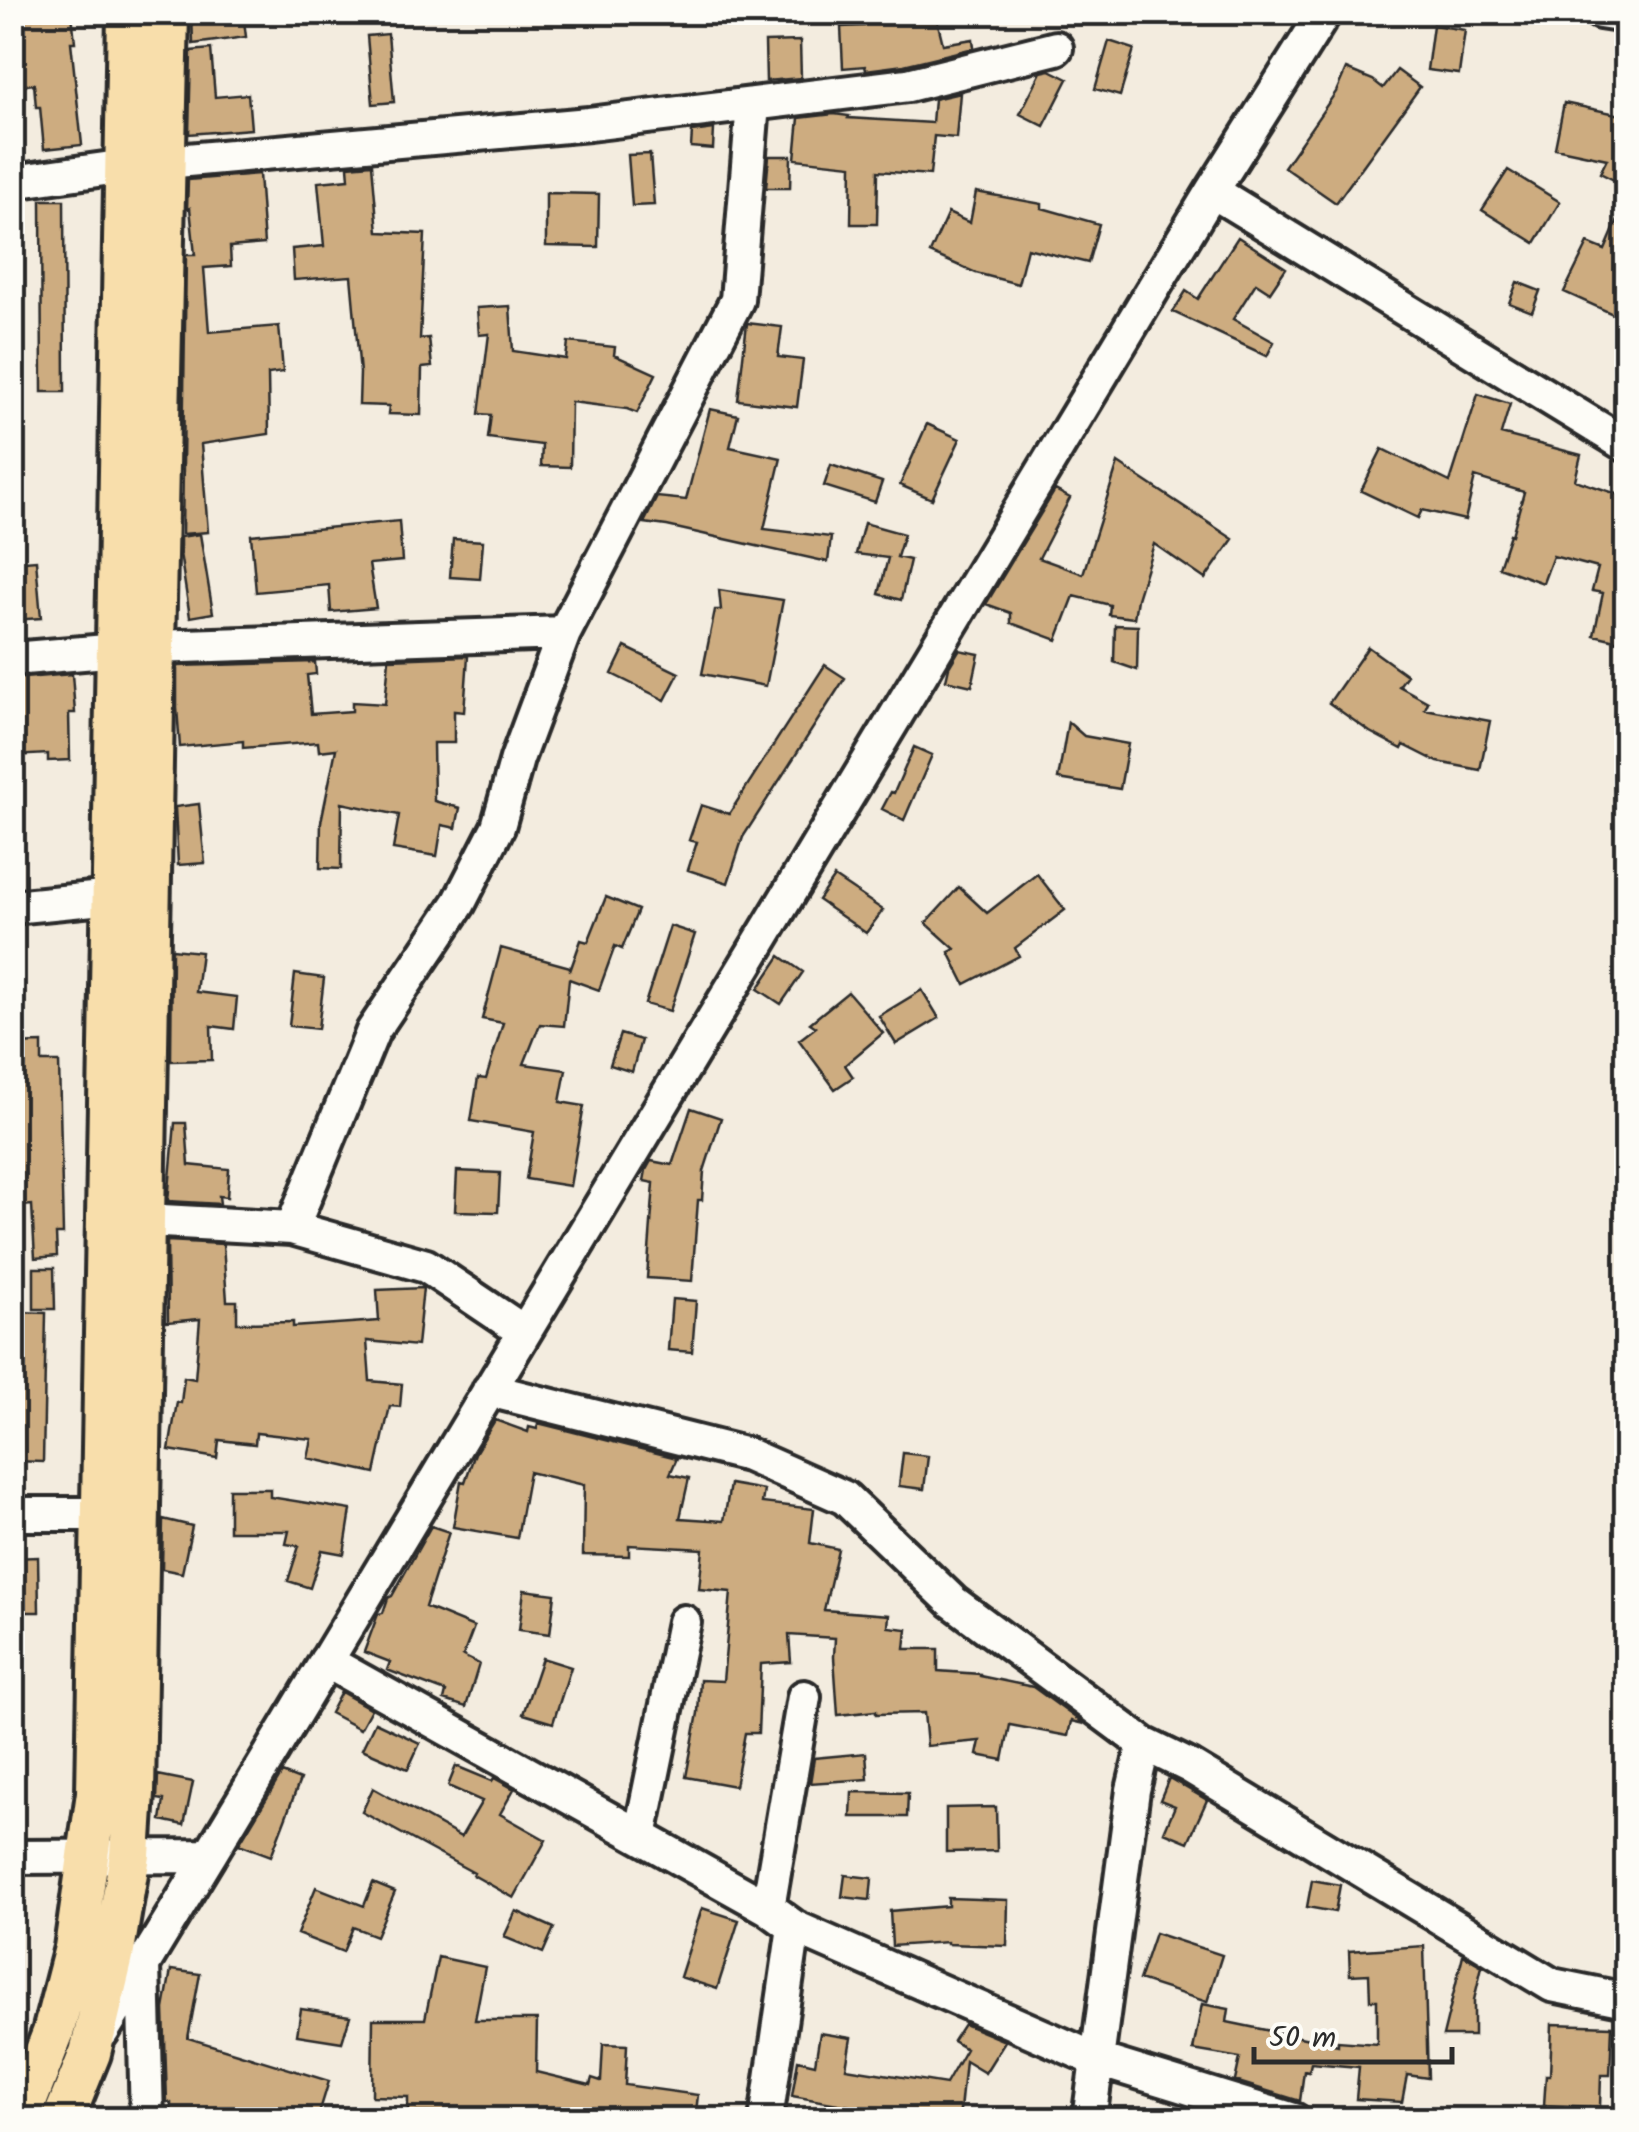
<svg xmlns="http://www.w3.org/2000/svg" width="1639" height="2132" viewBox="0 0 1639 2132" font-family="Kalam,sans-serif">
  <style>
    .building { fill: #cdac80; stroke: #2b2b2b; stroke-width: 2.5 }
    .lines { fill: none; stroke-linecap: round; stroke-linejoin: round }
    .minor-casing { stroke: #2b2b2b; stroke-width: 40 }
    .major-casing { stroke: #2b2b2b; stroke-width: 48 }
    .minor { stroke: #fdfcf7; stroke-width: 32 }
    .major { stroke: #f8deab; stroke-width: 40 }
  </style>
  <rect width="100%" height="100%" fill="#f3ecdf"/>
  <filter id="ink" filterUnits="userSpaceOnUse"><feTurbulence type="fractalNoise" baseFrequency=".01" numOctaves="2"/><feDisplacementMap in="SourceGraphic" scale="20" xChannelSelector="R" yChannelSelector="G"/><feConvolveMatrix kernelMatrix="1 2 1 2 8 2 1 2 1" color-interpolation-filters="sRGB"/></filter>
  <g filter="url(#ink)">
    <!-- building -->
    <path class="building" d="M192,12H243L246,37L193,44Z
      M862,12H885L887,20L918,12H935L943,44L973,39L974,48L904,65L866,70L865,66L843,68L841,27L864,26Z
      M72,14L75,42H71L82,145L44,149L40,107H36L34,84L12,87V20Z
      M1433,25L1465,30L1459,74L1427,70Z
      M388,34L394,102L373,104L367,36Z
      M800,41L801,78L766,81L765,42Z
      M1109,41L1134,49L1120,96L1095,89Z
      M211,49L215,97L248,94L251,129L189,134L191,51Z
      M1346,69L1373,80L1383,88L1397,70L1420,87L1336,203L1284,167L1336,92Z
      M1050,70L1068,79L1044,126L1020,114L1041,72Z
      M960,93L956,138L934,136L930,175L878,171L877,224H851L852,165L795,159L799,118L834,114L849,116L848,118L932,123L934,99Z
      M1564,103L1626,116V186L1600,173L1607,159L1555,148Z
      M714,129L713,149L691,147L692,132Z
      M650,154L654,205L632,206L628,155Z
      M769,156H791L790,188H766Z
      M372,164L378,232L425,234L420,339L429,338L432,367L422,368L421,415L388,414L389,406L359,405L360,373L351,276L294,280L292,249L324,246L318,182L349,179L348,166Z
      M1508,170L1560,202L1535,243L1482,210Z
      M259,174L264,244L230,247L231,266L204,268L209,332L279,326L283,372L268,374L269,434L201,444L208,532L182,534L186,255H195L190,208L187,209L188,180Z
      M976,192L1042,204V208L1099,224L1088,263L1027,248L1018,284L976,273L930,253L948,213L970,223Z
      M546,193L599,194L598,247L546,246Z
      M41,200H64L65,392H42Z
      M1626,201V263L1615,289L1626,294V320L1564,292L1588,243L1605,250Z
      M1238,237L1286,268L1270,292L1256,283L1233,319L1274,342L1267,356L1173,312L1186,291L1198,299Z
      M1517,282L1540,291L1532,312L1509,303Z
      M510,306L513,351L566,359L568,342L615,347L614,355L656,374L637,413L627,409L571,402L570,467L541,466L542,445L488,438L491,415L479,414L489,334L479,335L477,308Z
      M747,323L782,327L778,357L803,360L797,407L738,400Z
      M1478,394L1510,404L1501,434L1581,455L1575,480L1626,497V630L1624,642L1594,635L1603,593L1592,591L1598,568L1553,556L1543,583L1499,567L1510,534L1512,535L1524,492L1475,477L1465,520L1422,510L1418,518L1361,491L1382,449L1450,482Z
      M710,409L738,415L730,447L781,458L764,529L831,537L828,562L667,526L644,523L657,497L686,500Z
      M927,424L960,439L932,499L900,485Z
      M1118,463L1233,539L1205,579L1154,544L1137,599L1134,618L1109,615L1110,605L1074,596L1057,640L1011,623V613L986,604L1055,490L1070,498L1039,558L1083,574Z
      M831,465L882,482L875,502L824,486Z
      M399,521L402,561L369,564L376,608L331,612L329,585L256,592L251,535Z
      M864,523L904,534L897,557L910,560L901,600L879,594L888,558L856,554Z
      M200,534L213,613L190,617L180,553V537Z
      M453,539L483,541L480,579L450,577Z
      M36,560L41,618L12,620V562Z
      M719,590L783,600L766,686L702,674L715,610H721Z
      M1115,625L1138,626L1137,670L1114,662Z
      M625,647L679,673L665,700L612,674Z
      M1368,647L1407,675L1399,686L1428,702L1425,709L1490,721L1480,770L1438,762L1404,745L1402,749L1370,732L1329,703Z
      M959,650L979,654L972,686L946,680L949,667Z
      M468,656L464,712L454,711V743H433L434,801L460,808L456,828L442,825L437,856L393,849L399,815L342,803L341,869L320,868L321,822L336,749L319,751L318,742L243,748V741L180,747L177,708V666L315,662L316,674L307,675L311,714L352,711V702L385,704L389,659Z
      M825,665L845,678L743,837L728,883L688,870L697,842L689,840L701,805L729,814Z
      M72,674L75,713H69L70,760L48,761V754L12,756V679Z
      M1068,722L1084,736L1128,744L1120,789L1058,779Z
      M914,747L932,755L904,820L882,809L891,792L894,793Z
      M199,804L205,863L178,865L175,807Z
      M1037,874L1065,910L1015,948L1019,956L965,984L949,952L955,949L926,923L959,887L987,913Z
      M834,877L883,910L866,933L818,900Z
      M606,897L638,910L622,949L615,946L599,990L569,979L564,1026L540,1024L524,1064L566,1070L560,1102L584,1106L570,1186L526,1179L534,1132L471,1121L478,1078L486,1079L503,1023L482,1019L501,948L570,967V971L581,940L588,942Z
      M670,926L695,934L670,1011L645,1004Z
      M172,949L201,952L196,992L237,997L234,1029L211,1026L212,1060L171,1061Z
      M780,956L803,972L781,1004L758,989Z
      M295,974L324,978L318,1029L289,1026Z
      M922,990L939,1018L896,1044L879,1016Z
      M848,992L883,1033L845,1065L853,1077L835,1089L799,1040L816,1027L810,1023Z
      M620,1034L641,1040L632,1072L610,1065Z
      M42,1043V1062H59L63,1234H56L57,1256L35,1258L32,1205L12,1207V1141H16L12,1044Z
      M691,1108L721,1118L704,1171L702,1200H698L692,1281L647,1278L654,1183L644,1181L646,1170L651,1161L672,1165Z
      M175,1123H186L189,1165L229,1169L227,1197L219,1196L220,1204L168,1201Z
      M457,1171L500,1173L498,1212L455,1211Z
      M167,1241L223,1244L227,1301H237V1323L293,1322V1327L379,1321L377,1290L423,1288L417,1346L367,1341L370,1381L402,1384L400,1407L390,1406L375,1473L308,1458L312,1439L256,1433L255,1444L219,1440L217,1458L169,1450L177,1402L181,1403L184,1377L195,1379L200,1319L168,1322Z
      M34,1268H54L55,1309H34Z
      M672,1299L696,1301L692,1352L668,1350Z
      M18,1312L46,1313L43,1462L14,1461Z
      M495,1420L528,1432L529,1427L537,1429L538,1423L677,1458L670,1474L689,1478L680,1518L724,1521L730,1484L764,1490L762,1503L814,1509L810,1543L838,1549L824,1610L889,1615L888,1627L907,1629L905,1649H938V1671L980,1674V1676L1033,1687L1084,1724L1071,1721L1068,1736L1010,1725L1003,1760L977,1755L980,1741L927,1746L924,1713L876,1714V1711L838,1715L834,1657L835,1638L789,1635L791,1662L761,1664L758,1733H745L735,1786L686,1777L698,1713L700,1680L723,1681L731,1592L699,1589L703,1549L629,1545V1556L583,1555L584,1485L529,1472L517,1538L453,1527L461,1481L465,1482L475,1453Z
      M903,1453L928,1456L924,1489L899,1486Z
      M229,1489H270V1497L351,1510L344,1554L322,1550L310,1588L288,1581L299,1546L286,1544L289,1531H229Z
      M163,1519L192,1526L182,1573L162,1569Z
      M431,1526L449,1532L425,1607L474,1627L463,1656L479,1664L466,1707L444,1700L446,1692L387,1670L390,1662L364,1652L378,1614L383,1613L388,1598L392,1596Z
      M38,1557L39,1612H12V1558Z
      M524,1590L555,1594L550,1634L519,1630Z
      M542,1658L571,1667L553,1723L523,1714Z
      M341,1692L371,1709L360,1729L330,1713Z
      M375,1722L420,1743L408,1769L362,1749Z
      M866,1753L868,1779L810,1783L814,1758Z
      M456,1766L492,1781L494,1778L514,1789L500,1814L546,1840L514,1898L473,1875L474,1873L362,1812L373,1788L461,1837L482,1801L448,1786Z
      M282,1773L300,1780L271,1856L239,1844Z
      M158,1775L193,1782L184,1825L161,1820L164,1800L157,1799Z
      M1169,1778L1207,1800L1188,1842L1164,1832L1175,1806L1160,1800Z
      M852,1792L908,1793L907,1817H851Z
      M996,1807L997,1851L946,1852V1808Z
      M845,1875L872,1878L870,1900L842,1897Z
      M1312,1880L1340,1885L1335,1912L1307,1907Z
      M373,1883L395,1892L376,1936L353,1927L343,1952L297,1934L316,1887L364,1906Z
      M948,1898L1008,1900L1007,1946L947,1944V1942L892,1946L890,1911L948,1906Z
      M702,1908L739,1920L717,1989L680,1977Z
      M516,1911L554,1928L543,1953L504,1937Z
      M1155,1933L1222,1955L1207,2002L1139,1980Z
      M1424,1946L1428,2078L1407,2075L1402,2102L1356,2099L1359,2067L1311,2063L1309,2072L1304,2071L1300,2101L1235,2081L1240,2058L1193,2050L1202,2004L1229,2009L1227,2022L1338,2045V2041L1377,2044V2000H1370L1369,1974L1350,1975L1349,1951Z
      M1463,1955L1482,1966L1474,2000V2036H1443Z
      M438,1957L485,1967L475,2020H537L536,2072L590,2085L592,2078L601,2081L603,2044L627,2045L625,2085L698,2095L695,2120H547L549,2114L408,2112V2097L372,2096L373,2019H425Z
      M171,1970L200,1974L188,2038L329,2081L317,2120H224L197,2111V2120H171V2103L167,2102L164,2009Z
      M301,2009L350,2016L342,2042L297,2035Z
      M964,2024L1005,2041L985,2073L965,2061L959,2120H899L871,2115L872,2110L792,2096L798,2060L815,2064L820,2033L851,2038L846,2068L946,2084L966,2049L953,2041Z
      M1552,2024L1612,2026L1610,2075H1601L1600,2107L1544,2105L1546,2075H1550Z"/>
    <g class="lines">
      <defs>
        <path id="minor" d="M1600,12L1626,16
          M165,162L589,124L908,85L1056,48
          M12,182L126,166
          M1212,191L1626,445
          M12,659L154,647L564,633
          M12,907L113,897
          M144,1220L292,1228L426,1266L524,1332
          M292,1228L373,1031L459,903L498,827L517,759L564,633L737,300L753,104
          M489,1390L748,1455L845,1498L953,1602L1144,1744
          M12,1514H102
          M326,1661L768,1908L794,1927L1095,2059L1294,2120
          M640,1836L684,1622
          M12,1857L209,1856L1212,191L1325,12
          M768,1908L804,1697
          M143,1964L147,2120
          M102,2032L209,1856
          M766,2120L794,1927
          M1089,2120L1133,1790L1144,1744L1191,1767L1552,1985L1626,2000"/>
        <path id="major" d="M19,2120L53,2033L75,1948L97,1793L128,12
          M63,2120L90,2053L113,1956L130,1855L134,1793L154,647L168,12"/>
      </defs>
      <!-- minor casing -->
      <use href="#minor" class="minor-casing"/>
      <!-- major casing -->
      <use href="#major" class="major-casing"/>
      <!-- minor -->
      <use href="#minor" class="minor"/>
      <!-- major -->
      <use href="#major" class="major"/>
    </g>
  </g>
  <!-- margin -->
  <rect width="1639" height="2132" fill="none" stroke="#fdfcf7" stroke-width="50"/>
  <rect x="25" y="25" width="1589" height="2082" fill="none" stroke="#2b2b2b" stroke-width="4" filter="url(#ink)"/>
  <!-- scale -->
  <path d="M1254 2047v15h198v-15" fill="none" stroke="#2b2b2b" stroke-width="5"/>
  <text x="1269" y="2047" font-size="30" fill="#2b2b2b" stroke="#fdfcf7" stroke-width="8" paint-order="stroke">50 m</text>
</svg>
